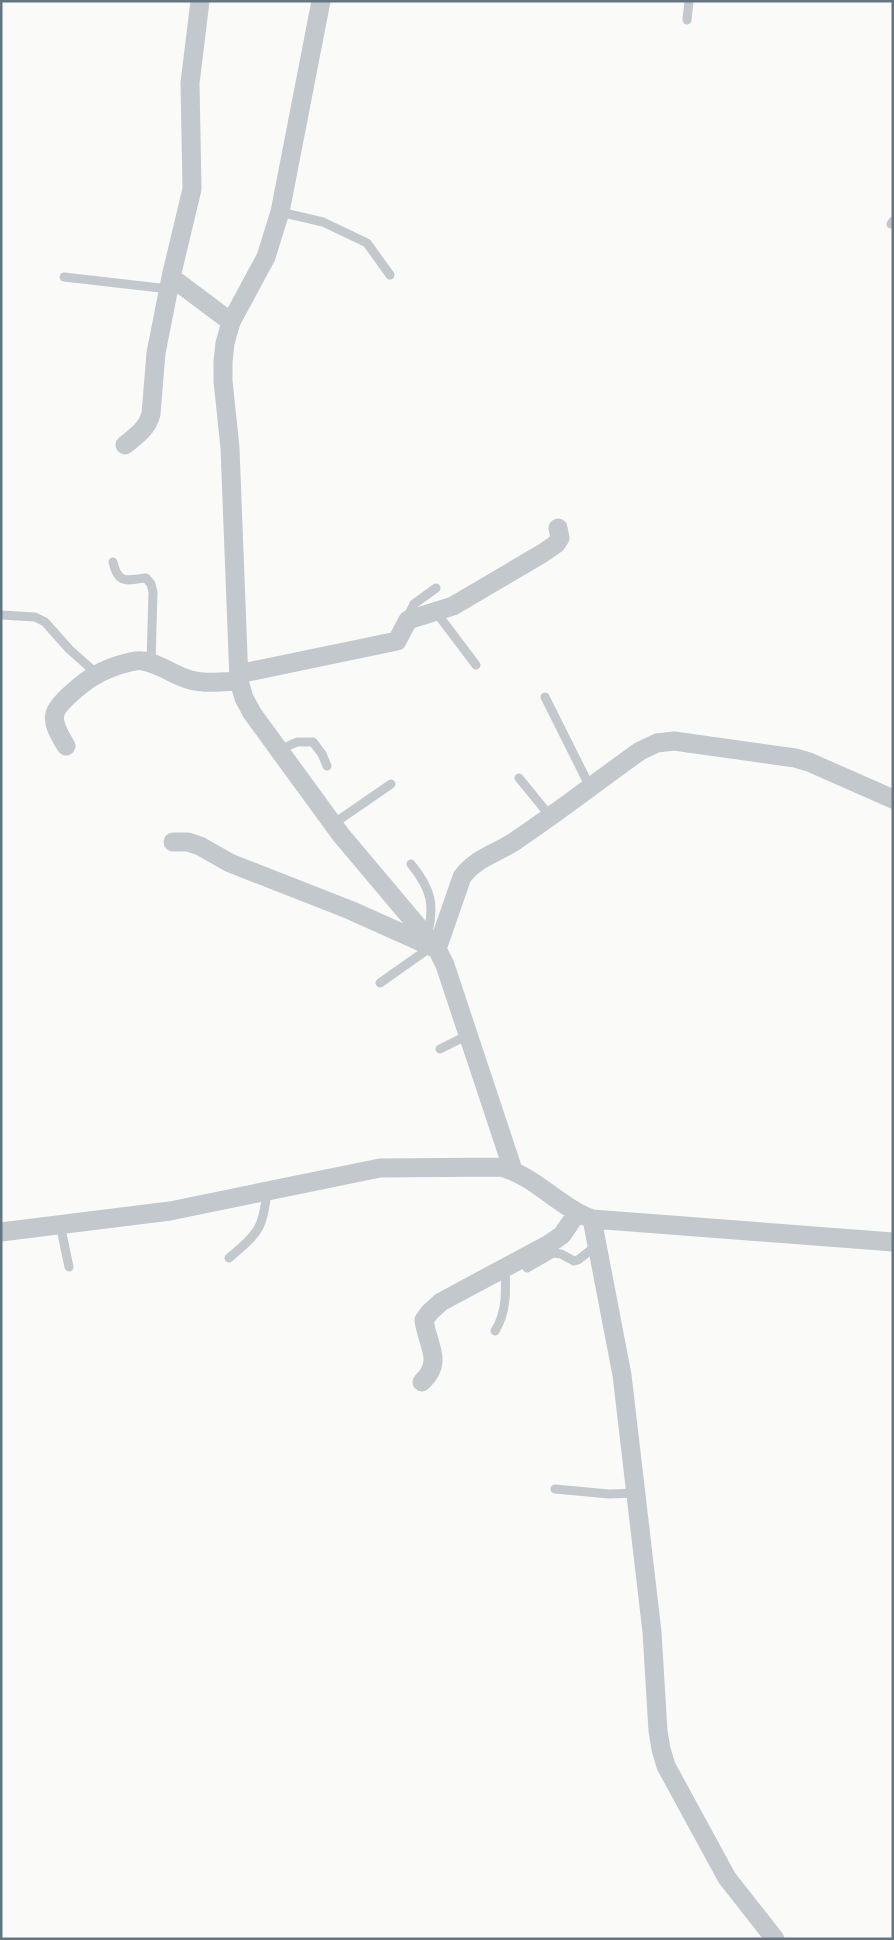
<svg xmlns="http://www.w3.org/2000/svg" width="894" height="1940" viewBox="0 0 894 1940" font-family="'DM Sans',sans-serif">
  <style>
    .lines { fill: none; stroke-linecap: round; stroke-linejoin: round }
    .lane { stroke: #c3c8cc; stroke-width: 9 }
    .street { stroke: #c3c8cc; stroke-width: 19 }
  </style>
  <rect width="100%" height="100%" fill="#fafaf8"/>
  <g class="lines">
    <!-- lane -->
    <path class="lane" d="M687,20L689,1
      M280,212L323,222L367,243L390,275
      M891,224L893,221
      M64,277L169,289
      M113,562C118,585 127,580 146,578L151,584L153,592L151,663
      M436,612L476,665
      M1,615L35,617L45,622L69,649L97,674
      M406,620L414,604L436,588
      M545,697L590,787
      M279,750L297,742H313L322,754L327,766
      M519,778L550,816
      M333,824L391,784
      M411,864C432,890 435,905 427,937
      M380,983L431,947
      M440,1049L468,1035
      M60,1224L69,1267
      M229,1258C258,1233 263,1230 267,1191
      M527,1268L553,1253L561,1254L574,1261L578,1260L597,1245
      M495,1331C507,1312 506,1290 505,1268
      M555,1489L609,1494L636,1493"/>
    <!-- street -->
    <path class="street" d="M321,1L280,212L266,257L231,322L225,343L223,362V381L230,448L239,681L244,698L252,713L341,835L437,949L445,965L513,1170
      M171,277L231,322
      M125,445C137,435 147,429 151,414L156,353L171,277L192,189L190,83L200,1
      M238,674L397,641L408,620L453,606L543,553L556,544L560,538L558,528
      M66,746C61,737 52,724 55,714C57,703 86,680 96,675C106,669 132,659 143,661C157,663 169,672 182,677C200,685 220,682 239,681
      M173,842H188L200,846L230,863L350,910L437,949L462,877C476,857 499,853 518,839C560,811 599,780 640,751L657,743L674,741L795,758L809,762L893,799
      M592,1219L622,1375L652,1632L658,1731L661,1749L666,1766L727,1878L775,1939
      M1,1232L170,1211L380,1168L501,1167C535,1176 559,1207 592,1219L893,1242
      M422,1382C444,1361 427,1345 424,1320L430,1312L441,1302L549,1244L562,1235L577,1213"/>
  </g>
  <!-- border -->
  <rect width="894" height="1940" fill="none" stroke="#657683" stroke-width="5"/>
</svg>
